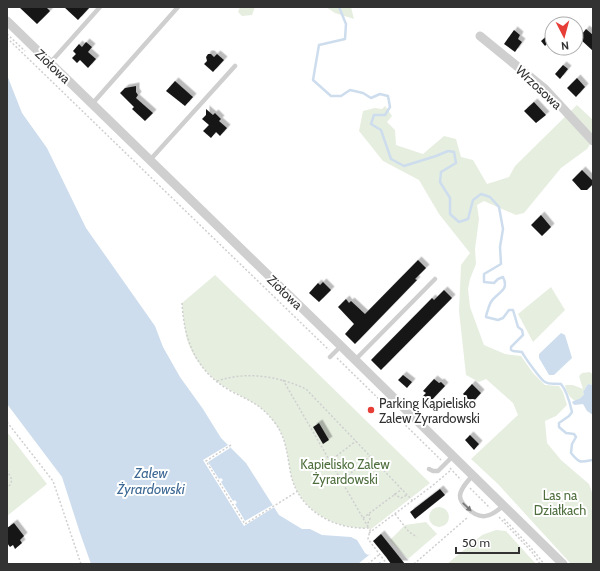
<svg xmlns="http://www.w3.org/2000/svg" width="600" height="571" viewBox="0 0 600 571" font-family="Cabin,sans-serif">
  <style>
    .green { fill: #e6eee0 }
    .water { fill: #cddded }
    .pier { fill: #fff }
    .lines { fill: none; stroke-linecap: round; stroke-linejoin: round }
    .stream { stroke: #cddded; stroke-width: 2.5 }
    .building { fill: #191919; filter: url(#shadow) }
    .path { stroke: #cfcfcf; stroke-width: 1.5; stroke-dasharray: 2 2; stroke-linecap: butt }
    .lane { stroke: #cfcfcf; stroke-width: 4.5 }
    .street { stroke: #cfcfcf; stroke-width: 9 }
    .oneway { fill: #797979 }
    .poi-dot { fill: #e63e36; stroke: #fff; stroke-width: 1.5 }
    .labels { text-anchor: middle; dominant-baseline: central; stroke-width: 4; stroke-linejoin: round; paint-order: stroke }
    .street-label { font-size: 13px; fill: #323232; stroke: #fff }
    .poi-label { font-size: 13px; fill: #323232; stroke: #fff; text-anchor: start }
    .park-label { font-size: 13px; fill: #4f6f3e; stroke: #fff }
    .water-label { font-size: 14px; font-style: italic; fill: #3e6995; stroke: #fff }
  </style>
  <defs>
    <filter id="shadow"><feDropShadow dx="3.5" dy="-3.5" stdDeviation="0" flood-color="#0004"/></filter>
  </defs>
  <rect width="100%" height="100%" fill="#fff"/>
  <!-- green -->
  <path class="green" d="M240,7H255L252,15L242,16L238,12Z
    M326,7H351L354,19L335,13Z
    M577,105L593,120V140L587,149L561,168L524,213L516,215L484,201L477,205L479,219L475,249L476,264L470,279L468,289L470,307L484,345L505,354L521,356L533,373L545,385L559,386L563,392L567,405L556,416L545,421L547,443L561,460L589,484L593,495V564H571L498,484L471,459L518,415L513,403L486,379L479,382L466,375L459,311L461,265L470,253L439,214L419,180L383,161L359,131L363,111L375,108L382,109L385,106L392,116L387,122L395,130L396,145L423,154L444,136L456,139L461,157L473,160L487,184L509,177L515,166Z
    M215,275L306,362L430,483L370,530L369,528C335,530 299,510 291,475C287,456 287,439 275,423C261,404 251,402 232,391C211,380 192,360 186,336C184,325 183,314 182,303Z
    M551,287L565,310L533,342L518,314Z
    M590,372L593,375V385L588,384L583,392L584,394L583,397L576,401C570,399 566,391 565,385H573L583,389L579,376L582,373Z
    M7,432L47,484L7,516Z
    M429 517a10 10 0 1 1 20 0a10 10 0 1 1-20 0Z
    M426,522L437,534L408,559L390,540L405,525Z
    M496,530L506,531L536,564H447L482,535Z"/>
  <!-- water -->
  <path class="water" d="M7,75L22,113L47,148L86,228L155,326L163,347L180,377L203,409L221,438L246,463L279,515L302,529H310L322,535L351,537L357,540L365,553L368,555L373,553L382,564H91L80,533L62,477L7,404Z
    M561,333L565,335L572,358L554,375H549L539,358V354Z
    M588,384L593,385L592,398L593,415L587,411L583,404L575,405L573,404L572,402C576,399 581,400 584,394L583,392Z"/>
  <!-- pier -->
  <path class="pier" d="M228,445L230,448L208,462L219,479L221,478L223,480L221,482L233,501L235,500L237,503L235,504L245,521L269,507L275,504L276,506L244,526L203,460Z
    M374,551L382,560L377,564H358Z"/>
  <g class="lines">
    <!-- stream -->
    <path class="stream" d="M339,7L346,24L345,39L319,45L313,80L331,96H341L350,90L363,93L371,98L380,94L388,96L390,107L385,115H374L371,124L381,130L391,159L404,166L436,156L448,151L454,152L456,163L441,172L440,182L450,198V214L459,222L468,219L473,200L481,194L490,197L499,207L503,229L500,247L501,264L484,274V282L494,283L498,279L503,277C510,291 497,292 491,302C490,303 486,315 486,317L498,320L503,318L509,310H513L518,327L522,330L523,335L511,347V350L513,351L522,352C525,358 541,380 545,382C550,385 555,383 561,384C567,391 570,403 572,412L569,416L559,423V427L566,433L574,434L576,437L572,444L571,453C580,464 580,462 593,460"/>
  </g>
  <!-- building -->
  <path class="building" d="M19,7H46L50,11L37,24Z
    M64,7H90L78,20Z
    M586,29L593,35V51L579,38Z
    M514,30L520,35L518,39L522,42L515,52L504,44Z
    M552,31V49L547,44L545,46L541,41Z
    M86,42L92,47L88,52L96,59L88,68L80,60L77,63L72,58L76,54L73,51L79,44L82,47Z
    M208,54H211L214,57L217,54L224,60L213,72L204,64L207,61L206,57Z
    M563,65L568,69L560,79L555,74Z
    M577,78L585,87L576,97L567,88Z
    M175,81L193,97L185,106L166,91Z
    M136,86V92L138,95L136,98L153,113L145,121L132,109L134,107L120,93L125,88Z
    M534,102L546,115L536,123L524,111Z
    M206,109L213,115L215,113L221,119L219,121L227,128L220,136L216,132L211,138L203,131L209,125L202,119L206,115Z
    M582,170L593,181V184L587,190H581L572,180Z
    M541,215L551,227L542,236L531,225Z
    M418,260L426,268L415,279L417,280L355,344L345,334L354,324L338,307L346,299L349,303L351,301L365,314Z
    M323,282L331,290L319,302L309,293L318,283L320,285Z
    M444,290L452,298L381,370L371,360L432,298L434,300Z
    M403,375L412,382L407,388L398,380Z
    M434,379L439,383L441,382L445,386L427,405L421,398L426,393L423,391Z
    M472,384L481,393L472,403L463,394Z
    M319,423L329,440L323,444L313,427Z
    M470,435L479,444L474,450L465,440Z
    M440,489L445,495L415,519L410,512Z
    M14,523L24,536L20,540L22,543L15,549L13,545L10,547L7,543V528Z
    M381,534L405,564H391L386,557L373,541Z"/>
  <g class="lines">
    <!-- path -->
    <path class="path" d="M7,34L25,51
      M7,38L329,350
      M182,303C184,340 196,371 229,390C249,401 260,403 275,423C287,439 287,456 291,475C299,511 335,530 369,528L370,530L368,539L387,564
      M337,358L441,460
      M283,380L367,525
      M217,381C247,371 278,376 306,389L413,501
      M7,422L53,481L81,564
      M231,445L206,461L245,524L298,491
      M330,461L356,441
      M450,468L461,480
      M7,470L12,480L10,485L7,487
      M342,481L370,456
      M470,488L490,508
      M394,494L401,498L407,495
      M369,514L370,519L367,525L369,528
      M395,514L409,532L417,537
      M499,517L532,552L540,564
      M363,518L402,489
      M504,519L534,551L544,564
      M369,533L432,486L451,470
      M368,564L380,554
      M414,564L468,517"/>
    <!-- lane -->
    <path class="lane" d="M50,63L100,7
      M92,104L178,7
      M150,160L235,66
      M330,357L341,346
      M355,360L435,279
      M429,469L433,471H438L453,456
      M473,475C468,481 460,489 460,496C460,501 463,504 466,507C480,521 490,518 504,505"/>
    <!-- street -->
    <path class="street" d="M7,21L341,346L563,564
      M480,36L545,89L593,141"/>
  </g>
  <!-- one-way arrows -->
  <defs><path id="oneway-solid" d="M-6-.8H1V-3.2L6.5 0L1 3.2V.8H-6Z"/></defs>
  <use class="oneway" href="#oneway-solid" transform="translate(467 507) rotate(44)"/>
  <!-- markers -->
  <circle class="poi-dot" cx="371" cy="410" r="4"/>
  <g class="labels">
    <!-- street labels -->
    <g class="street-label">
      <text transform="translate(53 66) rotate(44)">Ziołowa</text>
      <text transform="translate(539 87) rotate(43)">Wrzosowa</text>
      <text transform="translate(285 292) rotate(44)">Ziołowa</text>
    </g>
    <!-- poi labels -->
    <g class="poi-label">
      <text x="379" y="403">Parking Kąpielisko<tspan x="379" dy="15">Zalew Żyrardowski</tspan></text>
    </g>
    <!-- park labels -->
    <g class="park-label">
      <text x="345" y="464">Kapielisko Zalew<tspan x="345" dy="15">Żyrardowski</tspan></text>
      <text x="560" y="495">Las na<tspan x="560" dy="15">Działkach</tspan></text>
    </g>
    <!-- water labels -->
    <g class="water-label">
      <text x="151" y="473">Zalew<tspan x="151" dy="16">Żyrardowski</tspan></text>
    </g>
  </g>
  <!-- border -->
  <rect width="600" height="571" fill="none" stroke="#323232" stroke-width="16"/>
  <!-- north arrow -->
  <g transform="translate(564 36) rotate(174)"><circle r="19" fill="#ffffff" stroke="#adadad"/>
  <path d="M0-3L7 15L0 10L-7 15Z" fill="#e63e36"/>
  <text y="-6" font-size="11" font-weight="bold" text-anchor="middle" fill="#323232">N</text>
  </g>
  <!-- scale -->
  <path d="M456 547v6h63v-6" fill="none" stroke="#323232" stroke-width="2"/>
  <text x="462" y="547" font-size="12" fill="#323232" stroke="#ffffff" stroke-width="3" paint-order="stroke">50 m</text>
</svg>
